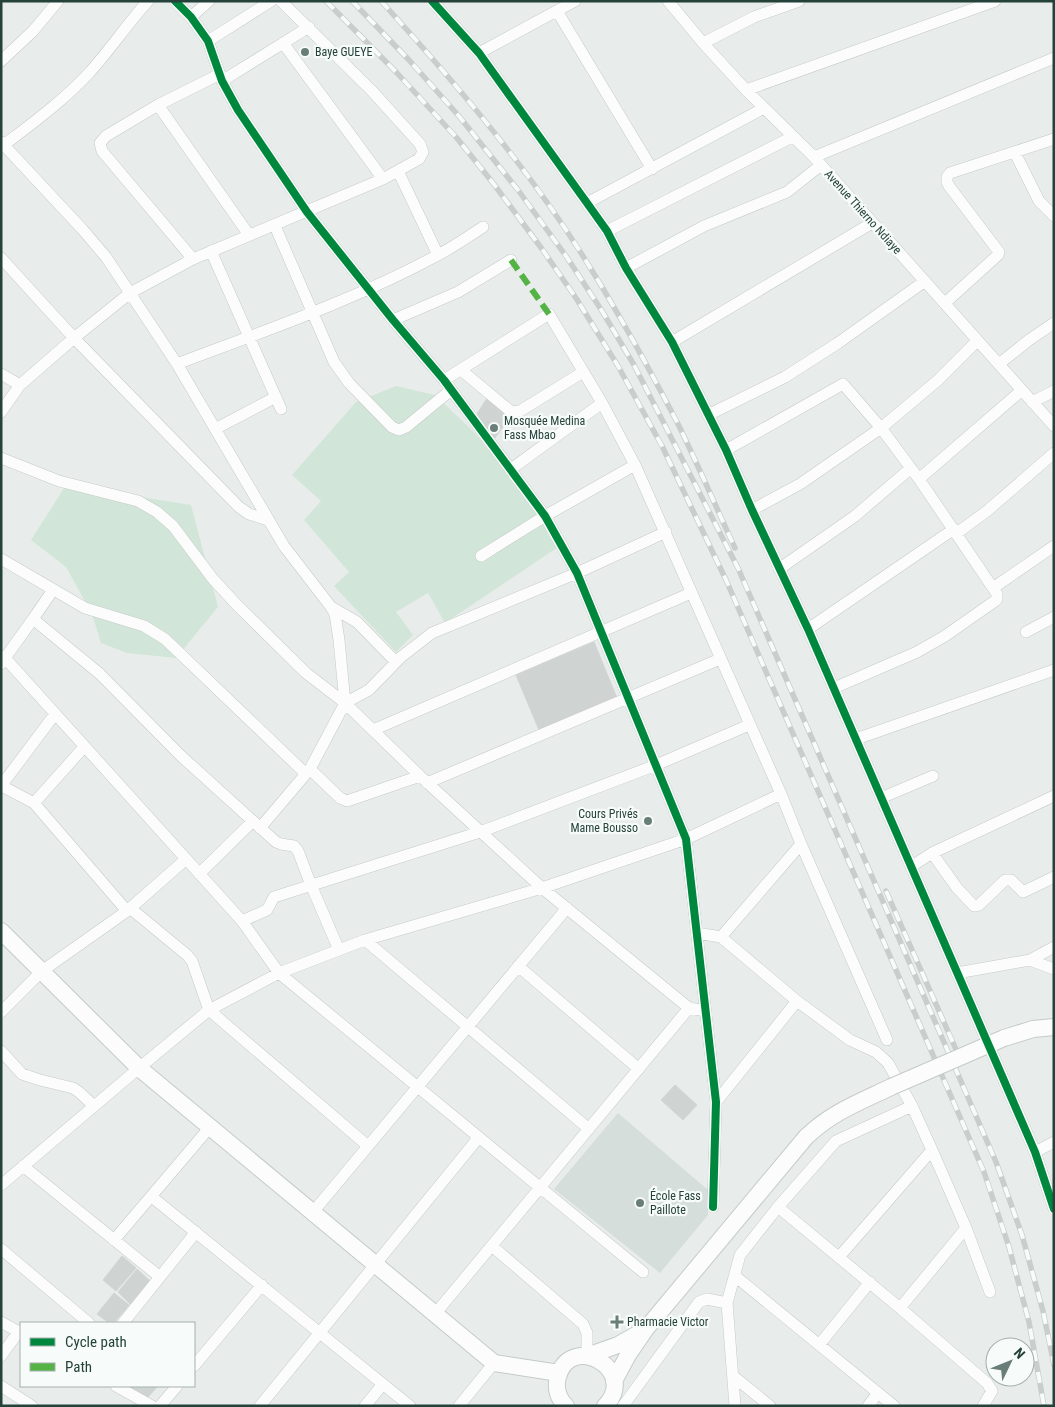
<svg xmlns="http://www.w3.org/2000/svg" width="1055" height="1407" viewBox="0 0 1055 1407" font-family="'Roboto Condensed',sans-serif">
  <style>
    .built { fill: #d6dedb }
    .green { fill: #d1e6d8 }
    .building { fill: #cfd4d2; stroke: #d1d6d4 }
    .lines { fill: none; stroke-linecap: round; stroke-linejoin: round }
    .street-casing { stroke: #c5cac8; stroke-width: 12 }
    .secondary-casing { stroke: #c3cbc8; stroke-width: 18 }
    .street { stroke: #fcfcfc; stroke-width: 11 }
    .secondary { stroke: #fcfcfc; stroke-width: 16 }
    .rail-casing { stroke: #c9cdcc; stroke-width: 5.5 }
    .rail { stroke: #f7fbf9; stroke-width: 4; stroke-dasharray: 11; stroke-linecap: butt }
    .secondary-bridge-casing { stroke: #c3cbc8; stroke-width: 18; stroke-linecap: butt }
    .secondary-bridge { stroke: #fcfcfc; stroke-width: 16 }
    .quiet { stroke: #55b346; stroke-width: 6; stroke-dasharray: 12 6; stroke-linecap: butt }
    .cycleway-casing { stroke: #f7fbf9; stroke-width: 11 }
    .cycleway { stroke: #00873e; stroke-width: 8 }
    .poi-dot { fill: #697e78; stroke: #f7fbf9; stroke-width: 2 }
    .labels { text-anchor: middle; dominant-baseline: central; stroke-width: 4.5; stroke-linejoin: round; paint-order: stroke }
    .poi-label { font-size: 12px; fill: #24423a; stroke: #f7fbf9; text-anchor: start }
    .street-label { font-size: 12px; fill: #24423a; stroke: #f7fbf9 }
  </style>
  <rect width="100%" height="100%" fill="#e8edeb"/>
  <!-- built -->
  <path class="built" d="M618,1113L708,1190V1215L660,1273L554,1189Z"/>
  <!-- green -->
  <path class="green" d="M396,386L435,395L473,431L530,500L558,547L445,623L428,593L396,612L413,635L396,652L334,586L349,572L304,520L321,501L292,475L356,402Z
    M66,485L191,505L218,607L176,658L127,653L101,643L92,614L66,567L31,540Z"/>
  <!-- building -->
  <path class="building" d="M487,398L510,417L495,438L475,417Z
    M594,642L617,698L539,730L516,675Z
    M675,1085L697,1105L683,1120L661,1100Z
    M122,1256L136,1268L116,1291L103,1280Z
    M137,1269L152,1283L131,1305L118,1292Z
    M114,1293L129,1305L114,1323H109L97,1314Z
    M127,1386H158L148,1397Z"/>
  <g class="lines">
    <defs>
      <path id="street" d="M175,1L191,17L208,41L222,81L238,110L307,212L393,320L444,380L545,516L577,573L686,839L716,1102L713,1207
        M432,1L479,53L587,203L607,231L626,268L672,342L726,450L752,510L808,629L1035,1152L1054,1209
        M668,1L703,43L746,90L814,157L1054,426
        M557,11L652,169
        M191,17L209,1
        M208,41L271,1
        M283,43L383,179
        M703,43L754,17L799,1
        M479,53L575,1
        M1,61L33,31L58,1
        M222,81L309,27
        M746,90L995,1
        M158,105L249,235
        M1,142L83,230L106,257L177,364L284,546L331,607L335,614L339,640L345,703L310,769L260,828
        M4,145C34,122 64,100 89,73C110,50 127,24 148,1
        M1015,153L1039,201L1054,216
        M814,157L1054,58
        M398,171L438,255
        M587,203L764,108
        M275,226L334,362L349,383L392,427L399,430L406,427L451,390
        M607,231L792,137
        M211,251L281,409
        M1,258L74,338L239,507L249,514L268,520
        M193,259L102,151L100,143L106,136L158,105L220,74
        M626,268L704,226L787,192L821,165
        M945,303L998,255L999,252L949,186L947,182V177L950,173L1054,139
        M393,320L458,292L511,260
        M672,342L872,223
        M177,364C264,331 355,300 438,255C453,247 468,237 483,227
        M999,364L1029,340L1054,323
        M461,370L508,409L511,412L520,411L583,372
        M1,374L20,385
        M444,380L549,314L602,403L635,465L781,794L801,844L887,1040
        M1032,402L1054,391
        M1,412L20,385L74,338L130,293L193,259L383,179L419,159L423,152L420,144L372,91L281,1
        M708,415L785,377L838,343L925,281
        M215,429L276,397
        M726,450L843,384L881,428L919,479L997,594V599L995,601L945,636L917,652L834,688
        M1,458L59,481L138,501L157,512L173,526L213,579L236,604L306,673L345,703L420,776L542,888L689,1008L706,1011
        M511,469L602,403
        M919,479L1022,390
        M752,510L800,484L881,428L937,381L977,341
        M957,533L987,511L1054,453
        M481,556L545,516L635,465
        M1,559L85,608L144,626L165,639L306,774
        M779,569L855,516L911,468
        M993,588L1054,546
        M331,607L357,622L396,662
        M33,619L53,590
        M808,629L954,529
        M1026,632L1054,617
        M1,656L5,658L33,619L100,674L180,755L276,842L281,844L294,846L298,851L311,885L339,950
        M1,664L5,658L242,921L279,973L643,1272
        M345,703L369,690L401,657L432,633L577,573L666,532
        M373,730L691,593
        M856,739L1054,670
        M84,747L34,803L127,911
        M310,769L340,798L347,801L420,776
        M427,783L720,659
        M1,786L55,714
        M2,786L34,803
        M881,798L933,776
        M932,853L957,888L974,906L979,905L1005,880H1011L1023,892L1054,877
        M912,866L932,853L1054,796
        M199,874L253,821
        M130,908L187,955L192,961L209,1010L368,1146
        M242,921L267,910L274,897L480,832L656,765L749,725
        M697,933L721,937L797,1001L850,1040L876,1052L888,1063L912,1106L932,1150L966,1228L990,1292
        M721,937L801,844
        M365,940L589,1129
        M1030,960L1054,947
        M518,966L639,1069
        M957,973L1030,960L1054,969
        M1,1012L42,971L127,911L185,860
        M1,1051L22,1074L40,1080L73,1088L79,1092L94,1106
        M716,1102L797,1001
        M1035,1152L1054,1142
        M23,1166L160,1277
        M1,1185L139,1068L209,1010L279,973L365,940L542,888L686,839L781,794
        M152,1197L410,1406
        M778,1207L900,1308L987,1383L992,1391L983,1406
        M313,1212L567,908
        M114,1240L210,1127
        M492,1246L583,1324L587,1333V1356
        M1,1249L89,1323
        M839,1257L932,1150
        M735,1276L894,1406
        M900,1308L966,1228
        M435,1314L689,1008
        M1,1322L21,1333
        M123,1323L196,1232
        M819,1345L870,1282
        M1,1356L19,1331
        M194,1366L262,1285
        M733,1376L770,1406
        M1,1386L32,1406
        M116,1386L152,1406
        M160,1406L177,1386
        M260,1406L479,1137
        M365,1406L383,1384
        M459,1406L494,1363
        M623,1406L699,1302L707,1299L727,1303
        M735,1406L727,1303L740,1255L778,1207L836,1141L912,1106
        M868,1406L878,1393"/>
      <path id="secondary" d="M1,931L139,1068L494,1363L559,1373
        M1004,1038L1033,1029L1054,1027
        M587,1356L618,1345L641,1332
        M614,1381L628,1355L645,1330L806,1137C832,1112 860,1102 891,1087
        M566,1406C558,1398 555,1388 558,1377C570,1331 640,1370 605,1406"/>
    </defs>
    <!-- street casing -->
    <use href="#street" class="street-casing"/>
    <!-- secondary casing -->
    <use href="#secondary" class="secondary-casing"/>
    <!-- street -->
    <use href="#street" class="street"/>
    <!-- secondary -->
    <use href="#secondary" class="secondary"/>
    <defs>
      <path id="rail" d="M326,1L397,73L456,137L493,183L542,249L576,298L618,366L662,446L726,580L984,1172L1009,1247L1029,1322L1044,1406
        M352,1L409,60L458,115L518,190L566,256L602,311L634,365L738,568L996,1162L1022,1235L1043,1311L1054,1365
        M381,1C457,85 532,172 591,269C622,319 651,372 678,424C698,465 716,507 735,548
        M886,891L958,1054"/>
    </defs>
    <!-- rail casing -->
    <use href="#rail" class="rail-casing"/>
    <!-- rail -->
    <use href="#rail" class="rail"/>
    <defs>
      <path id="secondary-bridge" d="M891,1087L1004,1038"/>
    </defs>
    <!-- secondary-bridge casing -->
    <use href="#secondary-bridge" class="secondary-bridge-casing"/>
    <!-- secondary-bridge -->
    <use href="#secondary-bridge" class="secondary-bridge"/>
    <!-- quiet -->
    <path class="quiet" d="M511,260L549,314"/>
    <defs>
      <path id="cycleway" d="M175,1L191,17L208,41L222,81L238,110L307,212L393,320L444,380L545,516L577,573L686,839L716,1102L713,1207
        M432,1L479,53L587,203L607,231L626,268L672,342L726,450L752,510L808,629L1035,1152L1054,1209"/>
    </defs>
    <!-- cycleway casing -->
    <use href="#cycleway" class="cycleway-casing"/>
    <!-- cycleway -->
    <use href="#cycleway" class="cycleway"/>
  </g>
  <!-- markers -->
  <g class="poi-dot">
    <circle cx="305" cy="52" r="5"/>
    <circle cx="494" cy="428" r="5"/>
    <circle cx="648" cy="821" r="5"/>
    <circle cx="640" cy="1203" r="5"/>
    <path d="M614.5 1314.5h5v5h5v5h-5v5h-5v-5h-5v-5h5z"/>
  </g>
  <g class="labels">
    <!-- poi labels -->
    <g class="poi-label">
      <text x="315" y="52">Baye GUEYE</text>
      <text x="504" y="421">Mosquée Medina<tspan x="504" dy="14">Fass Mbao</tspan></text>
      <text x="638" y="814" text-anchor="end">Cours Privés<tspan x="638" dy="14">Mame Bousso</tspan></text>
      <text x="650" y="1196">École Fass<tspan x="650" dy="14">Paillote</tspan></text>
      <text x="627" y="1322">Pharmacie Victor</text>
    </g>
    <!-- street labels -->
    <g class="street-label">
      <text transform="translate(863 212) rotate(48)">Avenue Thierno Ndiaye</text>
    </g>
  </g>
  <!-- border -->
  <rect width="1055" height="1407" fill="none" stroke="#24423a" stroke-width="5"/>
  <!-- legend -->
  <rect x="20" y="1322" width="175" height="65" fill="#f7fbf9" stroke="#a3b1ad"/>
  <rect x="30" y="1338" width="25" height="8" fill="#00873e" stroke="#a3b1ad"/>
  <text x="65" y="1347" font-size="15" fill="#24423a">Cycle path</text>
  <rect x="30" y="1363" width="25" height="8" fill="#55b346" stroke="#a3b1ad"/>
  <text x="65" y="1372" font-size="15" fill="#24423a">Path</text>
  <!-- north arrow -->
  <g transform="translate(1010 1362) rotate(47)"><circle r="24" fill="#f7fbf9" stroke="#a3b1ad"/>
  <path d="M0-4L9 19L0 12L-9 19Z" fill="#697e78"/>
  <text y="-8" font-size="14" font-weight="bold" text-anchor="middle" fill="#24423a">N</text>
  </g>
</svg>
